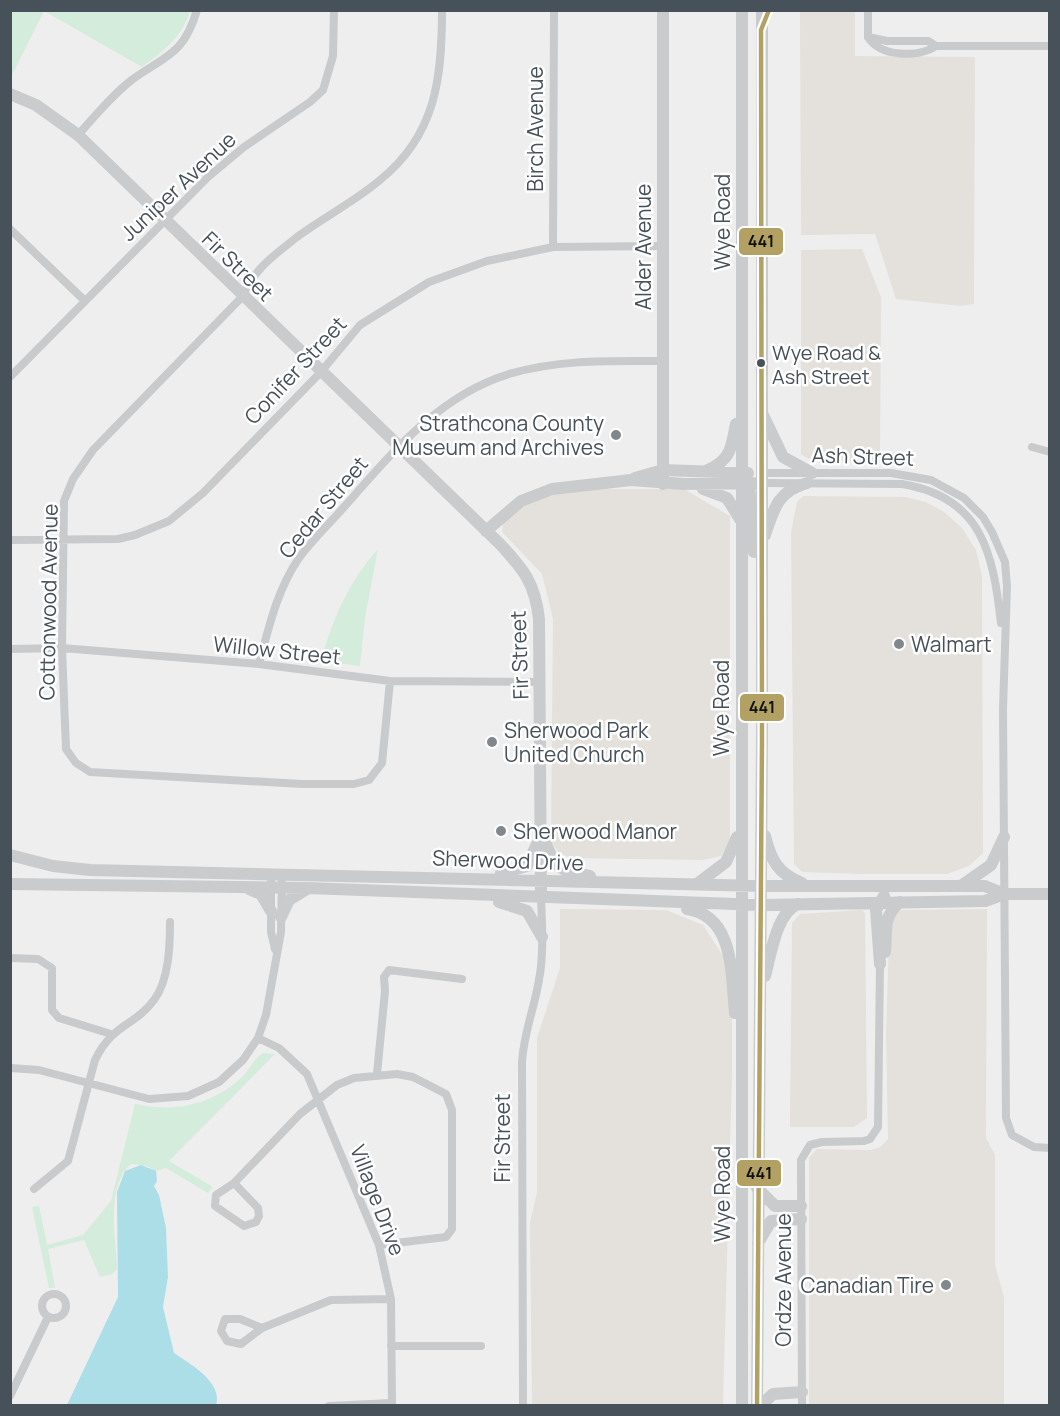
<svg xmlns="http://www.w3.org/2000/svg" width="1060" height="1416" viewBox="0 0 1060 1416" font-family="Manrope,sans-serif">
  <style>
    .commercial { fill: #e4e1dc }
    .green { fill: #d4ecdb }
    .water { fill: #abdee7 }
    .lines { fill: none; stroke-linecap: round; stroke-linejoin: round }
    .street { stroke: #c8cacc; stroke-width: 8 }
    .secondary { stroke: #c9cbcd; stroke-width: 12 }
    .bus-1-casing { stroke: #fff; stroke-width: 9 }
    .bus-1 { stroke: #b2a163; stroke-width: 4.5 }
    .bus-dot { fill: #475159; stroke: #fff; stroke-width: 2 }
    .poi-dot { fill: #81888d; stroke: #fff; stroke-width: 2 }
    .labels { text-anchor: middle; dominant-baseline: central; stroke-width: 5; stroke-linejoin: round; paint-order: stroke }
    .bus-label { font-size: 20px; fill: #475159; stroke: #fff; text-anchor: start }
    .street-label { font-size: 21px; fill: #475159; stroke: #fff }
    .poi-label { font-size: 21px; fill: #475159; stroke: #fff; text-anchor: start }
    .line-badge { stroke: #fff; stroke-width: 2 }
    .pale-badge-label { font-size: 16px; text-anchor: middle; font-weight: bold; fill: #111 }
  </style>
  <rect width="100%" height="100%" fill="#eee"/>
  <!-- commercial -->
  <path class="commercial" d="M800,11H855V56L975,57L974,304L960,306L896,299L875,234L801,235Z
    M862,249L881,297L880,462L812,461L801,454V250Z
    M580,489H684L730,516V839L721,856L703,860L570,858L558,852L551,841L553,619L542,574L502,532L503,523L519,509L539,498Z
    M803,496L905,497L926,502L944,512L962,528L976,550L982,576L983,853L969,866L947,874H861L802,872L794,864L791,532L797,502Z
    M560,909L666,910L703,925L725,959L732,1003V1074L723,1405L532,1406L530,1223L537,1192V1038L560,968Z
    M987,909L986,1138L995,1155V1265L1004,1297V1405L809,1406V1158L817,1149L871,1150L880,1147L888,1139L886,1031L890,914L894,910Z
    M862,910L865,913L867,1118L854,1127H790L792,923L800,914Z"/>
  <!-- green -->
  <path class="green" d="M11,10H190V11C182,37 164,51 142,67L44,11L11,77Z
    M378,549L365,618L360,666L321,661C333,618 348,583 378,549Z
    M263,1053L275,1054L169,1161L213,1187L208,1193L166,1168L156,1171L157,1174C151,1165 142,1165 131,1164C105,1188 116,1236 117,1269L112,1274L100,1277L84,1240L48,1249L55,1288H49L32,1207L39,1206L47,1245L83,1235L111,1201L135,1104C175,1113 212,1105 242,1077C250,1070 254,1058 263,1053Z"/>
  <!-- water -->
  <path class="water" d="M141,1165L156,1171L157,1181L154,1186L159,1195L166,1228L168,1277L163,1307L174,1353C190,1364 223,1382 216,1405H67L118,1297L117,1192L125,1171Z"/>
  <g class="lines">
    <!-- street -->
    <path class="street" d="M868,37C880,57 918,58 936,46H1050
      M868,37L887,41H928L936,46
      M868,37V10
      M78,135C95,116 112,95 133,79C167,55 184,54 197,10
      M10,229L84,300
      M553,247L554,10
      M10,377L208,177L244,147L310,102L323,90L333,56L334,10
      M1032,447L1050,452
      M762,473H891L931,480L964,498L983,517L992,532L1005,562L1007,586L1003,709L1006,1118L1012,1135L1034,1147L1050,1148
      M762,483L902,484C982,497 993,553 1001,623
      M10,540L118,539L135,535L169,521L203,493L320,373L360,325L429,282L487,261L553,247L661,246
      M10,649L62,648L259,664L390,681L540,682
      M259,664C269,627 277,590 299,558C312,540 330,523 344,507C391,454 439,395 509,374C560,359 611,361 663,361
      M390,681L382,763L369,780L354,784H302L90,772L76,763L66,749L62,648L64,501L73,479L93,450L242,297C256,267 272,257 297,237C324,217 354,202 380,180C436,135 442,78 442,10
      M271,873V932L275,949
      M10,958L38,959L52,968V1010L59,1018L111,1034
      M258,1038L279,1048L307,1074L379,1245L391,1299L392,1406
      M10,1068L39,1070L149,1099L188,1096L219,1082L243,1060L258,1038L266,1015L281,932L282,873
      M377,1074L385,991L384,977L389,970L462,979
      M234,1183L258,1208L259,1216L256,1222L244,1226L215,1206L216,1195L234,1183L300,1114L337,1085L354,1078L397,1074L413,1077L446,1094L452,1110V1229L446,1237L379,1245
      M34,1189L68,1161L95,1060C112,1024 135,1026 154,1000C169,980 170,946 170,922
      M42 1306a12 12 0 1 1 24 0a12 12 0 1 1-24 0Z
      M262,1328L240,1319H225L221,1331L227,1341L241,1344L262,1328L331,1300L391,1299
      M391,1346H481
      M10,1396L48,1317
      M329,1406L391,1403
      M523,1406L522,1062C524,1031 534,1010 539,980C544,954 542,924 541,897
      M802,1406L801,1160L810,1145L822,1142L864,1141L870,1139L878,1127L880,964"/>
    <!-- secondary -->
    <path class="secondary" d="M10,94L36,105L78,135L500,544C524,570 535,583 539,619L541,897
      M763,415L783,457L812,473
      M708,470C732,459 731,447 736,424
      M746,477L749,483L754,552
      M635,478L663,470L748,473
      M663,484V10
      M703,489L727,498L740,519
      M486,531L521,501L552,489L631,480L684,484L762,483
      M765,535C774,508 778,491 807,483
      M542,835C557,869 553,868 590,876
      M765,836C771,860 778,874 802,883
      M10,855L53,866L90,870L761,886H985L1004,894
      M501,873L527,866L537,844
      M10,884L307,888L761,905L985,901L1004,894H1050
      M697,884L726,862L737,837
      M961,886L991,865L1004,837
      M249,889L261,894L271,911
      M499,902L527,911L542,937
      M687,909C735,916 731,975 735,1013
      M281,917L289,900L307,889
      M885,952C887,931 882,917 900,902
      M880,964L876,910L884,896
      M765,976C771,955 776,913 798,904
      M757,1188L775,1206H801
      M758,1243L771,1221L801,1219
      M742,1406V10
      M757,1406L762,740V10
      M760,1406L773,1394L802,1392"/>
    <defs>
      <path id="bus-1" d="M757,1406L762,740L761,30L769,10"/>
    </defs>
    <!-- bus-1 casing -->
    <use href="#bus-1" class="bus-1-casing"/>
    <!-- bus-1 -->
    <use href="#bus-1" class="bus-1"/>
  </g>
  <!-- markers -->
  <circle class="bus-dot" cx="761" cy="363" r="5"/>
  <g class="poi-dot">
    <circle cx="616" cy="435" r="6"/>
    <circle cx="899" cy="644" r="6"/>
    <circle cx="492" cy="742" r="6"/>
    <circle cx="501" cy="831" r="6"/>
    <circle cx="946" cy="1285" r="6"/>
  </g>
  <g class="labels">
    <!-- bus labels -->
    <g class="bus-label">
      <text x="772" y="352">Wye Road &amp;<tspan x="772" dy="24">Ash Street</tspan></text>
    </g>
    <!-- street labels -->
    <g class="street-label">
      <text transform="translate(535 129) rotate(-90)">Birch Avenue</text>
      <text transform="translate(178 186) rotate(-43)">Juniper Avenue</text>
      <text transform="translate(722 222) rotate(-90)">Wye Road</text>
      <text transform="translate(643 247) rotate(-90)">Alder Avenue</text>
      <text transform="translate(238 266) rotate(44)">Fir Street</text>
      <text transform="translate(295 370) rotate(-47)">Conifer Street</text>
      <text transform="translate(863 456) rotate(2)">Ash Street</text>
      <text transform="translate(323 507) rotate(-50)">Cedar Street</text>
      <text transform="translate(48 602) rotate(-89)">Cottonwood Avenue</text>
      <text transform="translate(277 650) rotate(6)">Willow Street</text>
      <text transform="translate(519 655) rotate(-92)">Fir Street</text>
      <text transform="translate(721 708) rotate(-90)">Wye Road</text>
      <text transform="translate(508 860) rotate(2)">Sherwood Drive</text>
      <text transform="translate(502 1138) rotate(-90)">Fir Street</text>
      <text transform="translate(722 1194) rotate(-90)">Wye Road</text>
      <text transform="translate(378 1200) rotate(69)">Village Drive</text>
      <text transform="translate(783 1280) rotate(-90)">Ordze Avenue</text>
    </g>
    <!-- poi labels -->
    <g class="poi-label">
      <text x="604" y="423" text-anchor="end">Strathcona County<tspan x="604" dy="24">Museum and Archives</tspan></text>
      <text x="911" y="644">Walmart</text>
      <text x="504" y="730">Sherwood Park<tspan x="504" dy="24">United Church</tspan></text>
      <text x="513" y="831">Sherwood Manor</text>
      <text x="934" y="1285" text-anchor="end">Canadian Tire</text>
    </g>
  </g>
  <g class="line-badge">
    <rect x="738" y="227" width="46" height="29" rx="6" fill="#b2a163"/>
    <rect x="739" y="693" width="46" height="29" rx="6" fill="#b2a163"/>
    <rect x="736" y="1159" width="46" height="28" rx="6" fill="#b2a163"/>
  </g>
  <g class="pale-badge-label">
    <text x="761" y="247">441</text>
    <text x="762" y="713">441</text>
    <text x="759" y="1179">441</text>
  </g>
  <!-- border -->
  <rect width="1060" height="1416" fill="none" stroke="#475159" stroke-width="24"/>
</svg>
